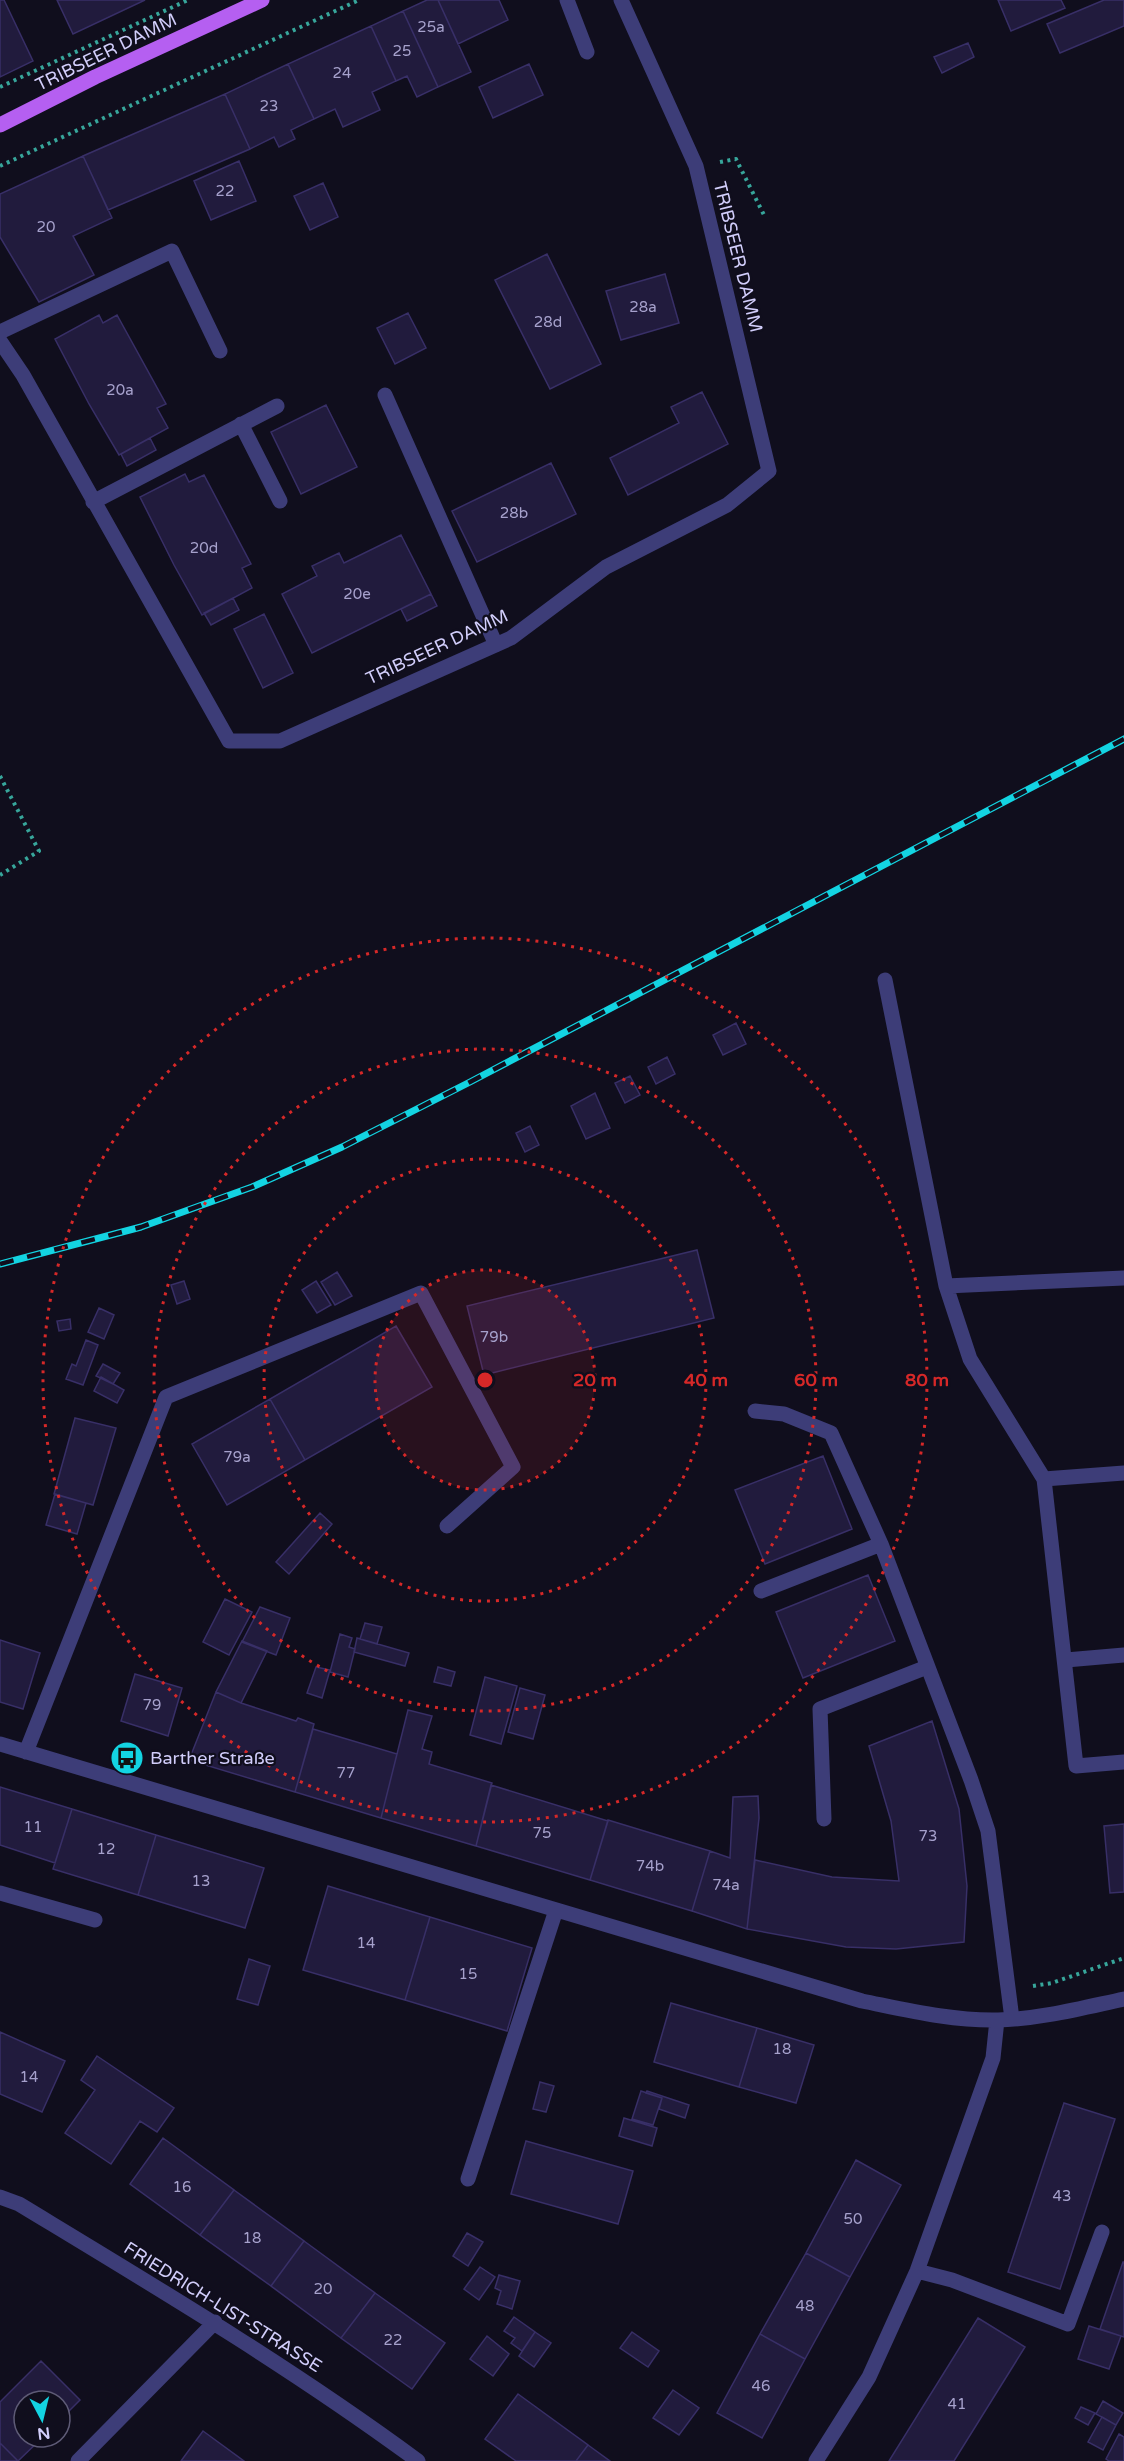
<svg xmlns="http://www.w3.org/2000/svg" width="1124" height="2461" viewBox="0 0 1124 2461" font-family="'Varela Round',sans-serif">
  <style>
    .building { fill: #211b3d; stroke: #382f67; stroke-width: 1.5 }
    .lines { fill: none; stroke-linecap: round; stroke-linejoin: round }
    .path { stroke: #37a69b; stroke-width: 4; stroke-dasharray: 3 4.5; stroke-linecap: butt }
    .minor { stroke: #3d3d78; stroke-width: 15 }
    .major { stroke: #b55ff1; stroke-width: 15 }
    .rail-casing { stroke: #13d4e2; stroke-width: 7 }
    .rail { stroke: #100e1d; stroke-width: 4.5; stroke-dasharray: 14; stroke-linecap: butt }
    .ring { fill: none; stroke: #d62828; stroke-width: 3; stroke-dasharray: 3 6 }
    .labels { text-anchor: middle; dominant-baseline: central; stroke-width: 4.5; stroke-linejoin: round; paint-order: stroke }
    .number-label { font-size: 15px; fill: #a6a1cc }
    .street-label { font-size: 18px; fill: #d2cefb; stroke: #100e1d }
    .poi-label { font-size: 18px; fill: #d2cefb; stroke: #100e1d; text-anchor: start }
    .centre { fill: #d62828; stroke: #100e1d; stroke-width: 3 }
    .ring-label { font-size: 18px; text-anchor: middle; font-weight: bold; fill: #d62828; stroke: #100e1d; stroke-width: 4.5; stroke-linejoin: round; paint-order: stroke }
  </style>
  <rect width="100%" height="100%" fill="#100e1d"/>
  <!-- building -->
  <path class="building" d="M0,0H4L33,61L0,77Z
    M57,0H145L73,34Z
    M427,0H438L471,72L438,87L403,11Z
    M438,0H499L508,20L458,44Z
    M998,0H1061L1065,8L1011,31Z
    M1104,0H1124V26L1060,53L1047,24Z
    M403,11L438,87L417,97L407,76L396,81L371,26Z
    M371,26L396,81L372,92L380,110L343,127L335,109L314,119L288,64Z
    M968,43L974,57L942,73L934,57Z
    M288,64L314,119L291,130L295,139L279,147L274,137L250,149L225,94Z
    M529,64L543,95L493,118L479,87Z
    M225,94L250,149L108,210L83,156Z
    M83,156L112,218L73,236L94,275L39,302L0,237V194Z
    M239,161L256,201L211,220L194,181Z
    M323,183L338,217L310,230L294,196Z
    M547,254L601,364L550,389L495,280Z
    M665,274L679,323L621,340L606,291Z
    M408,313L426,348L395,364L377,328Z
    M99,315L103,323L117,315L166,404L157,408L168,428L119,455L89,404L55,339Z
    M702,392L728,444L628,495L610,458L679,423L671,407Z
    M326,405L357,467L301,494L271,432Z
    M150,438L156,450L127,466L121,454Z
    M551,463L576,514L477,562L452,511Z
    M185,474L189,482L204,475L251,564L242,568L252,588L202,615L174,565L140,497Z
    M401,535L431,594L312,653L282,594L317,576L312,566L339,553L344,563Z
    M431,594L437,606L407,621L401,609Z
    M233,598L239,610L211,625L204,613Z
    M264,614L293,673L263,688L234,629Z
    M736,1023L746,1044L723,1055L713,1035Z
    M667,1057L675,1074L656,1084L648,1067Z
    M630,1076L640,1095L625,1103L615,1083Z
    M595,1093L610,1128L586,1139L571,1106Z
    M530,1126L539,1145L525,1152L516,1133Z
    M697,1250L714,1318L484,1375L467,1306Z
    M337,1272L352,1296L335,1305L321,1282Z
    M184,1281L190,1299L177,1304L171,1285Z
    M316,1281L331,1305L317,1313L302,1290Z
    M99,1308L114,1315L104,1339L88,1332Z
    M70,1319L71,1329L59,1331L57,1321Z
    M396,1326L432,1387L305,1460L270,1399Z
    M86,1340L98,1345L83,1385L66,1379L72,1364L76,1366Z
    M103,1364L120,1373L113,1384L96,1376Z
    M101,1377L124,1390L117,1403L94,1391Z
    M270,1399L305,1460L227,1505L192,1444Z
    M75,1418L116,1428L93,1505L54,1494Z
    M823,1456L852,1529L765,1564L735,1490Z
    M55,1494L86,1503L77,1534L46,1525Z
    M320,1513L332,1524L289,1574L276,1562Z
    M868,1575L895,1641L803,1678L776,1612Z
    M225,1599L252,1612L229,1655L203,1642Z
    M260,1607L290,1618L276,1655L242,1642Z
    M365,1623L382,1627L377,1644L360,1639Z
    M340,1634L352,1638L349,1647L355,1649L348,1677L330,1672Z
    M357,1638L409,1653L405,1666L354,1652Z
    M0,1640L40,1653L23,1709L0,1702Z
    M242,1641L267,1651L241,1703L216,1692Z
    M316,1667L330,1670L322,1698L307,1693Z
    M438,1667L455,1672L451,1686L434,1682Z
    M135,1674L182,1688L168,1736L121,1721Z
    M485,1677L517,1686L501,1744L470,1735Z
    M520,1688L545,1695L533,1739L508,1732Z
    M216,1692L241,1703L296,1721L298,1718L314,1724L295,1792L189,1760Z
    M408,1710L432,1716L422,1749L432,1752L429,1764L492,1783L476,1846L381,1818Z
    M932,1721L959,1809L967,1886L964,1942L896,1949L846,1947L747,1929L755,1860L832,1877L899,1881L891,1821L869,1746Z
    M313,1729L397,1754L381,1818L295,1792Z
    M491,1785L608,1821L590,1880L476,1846Z
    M0,1787L72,1809L55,1863L0,1845Z
    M758,1796L759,1818L747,1929L692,1911L710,1851L730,1858L733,1797Z
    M72,1809L156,1835L138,1895L53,1869Z
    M608,1820L710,1851L692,1911L590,1880Z
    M1124,1824V1892L1110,1893L1104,1826Z
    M156,1835L264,1868L245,1928L138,1895Z
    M328,1886L430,1917L405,2000L303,1970Z
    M430,1917L532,1948L507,2031L405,2000Z
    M249,1959L270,1966L258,2005L237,1999Z
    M671,2003L757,2028L739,2087L654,2062Z
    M757,2028L814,2045L796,2103L739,2087Z
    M0,2032L65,2061L42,2112L0,2094Z
    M97,2056L174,2108L157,2132L140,2121L111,2164L65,2133L95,2090L81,2080Z
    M540,2082L554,2086L546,2112L533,2109Z
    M641,2091L662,2098L653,2125L632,2119Z
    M647,2091L689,2105L685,2118L659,2109L662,2098L646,2093Z
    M1064,2103L1115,2119L1060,2289L1008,2272Z
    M624,2118L657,2128L652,2146L619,2136Z
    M163,2138L234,2190L200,2235L130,2184Z
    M526,2141L633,2171L618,2224L511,2194Z
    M856,2160L901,2185L850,2277L806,2253Z
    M234,2190L304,2241L271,2286L200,2235Z
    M467,2233L483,2242L468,2266L453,2256Z
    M304,2241L375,2293L341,2338L271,2286Z
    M806,2253L850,2277L805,2359L760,2334Z
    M1123,2262H1124V2337L1100,2329Z
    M480,2267L495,2277L479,2300L464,2289Z
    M499,2275L520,2281L512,2309L497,2304L501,2291L495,2288Z
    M375,2293L445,2343L412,2389L341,2338Z
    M514,2317L535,2332L522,2351L511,2343L515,2338L504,2331Z
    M978,2318L1025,2347L954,2461H889Z
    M1089,2326L1121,2336L1109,2369L1078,2359Z
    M535,2332L551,2343L534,2367L519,2356Z
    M632,2332L659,2351L648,2367L620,2348Z
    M760,2334L805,2359L762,2438L717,2413Z
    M487,2336L509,2354L493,2376L470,2359Z
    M41,2361L80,2400L60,2420V2401H24V2437H43L18,2461L0,2443V2402Z
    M673,2390L699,2408L679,2435L653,2418Z
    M518,2394L588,2445L576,2461H516L485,2439Z
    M1103,2401L1123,2413L1116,2425L1096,2414Z
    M1081,2407L1095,2413L1088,2425L1075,2418Z
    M1102,2417L1116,2425L1103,2450L1088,2442Z
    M203,2431L244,2461H181Z
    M1119,2434L1124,2437V2461H1109L1106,2459Z
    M0,2443L18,2461H0Z
    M588,2445L610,2461H576Z"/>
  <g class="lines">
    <!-- path -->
    <path class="path" d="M0,87L188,0
      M720,162L736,159L765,217
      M0,166L359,0
      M0,776L39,851L0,875
      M1033,1986L1052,1983L1124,1958"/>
    <!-- minor -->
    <path class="minor" d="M567,0L587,52
      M0,332L172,251L220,351
      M0,341L23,375L229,741H280L511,638L606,567L727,505L769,471L696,166L621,0
      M385,395L496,645
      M241,424L280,501
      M93,502L277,406
      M885,980L946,1286
      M1124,1278L946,1286L970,1359L1044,1479L1076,1766L1124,1762
      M755,1411L784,1414L831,1433L881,1544L971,1780L988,1831L1012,2019
      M1044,1479L1124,1473
      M761,1591L881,1544
      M1066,1660L1124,1655
      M0,1744L862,2001C907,2010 952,2021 998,2020C1040,2019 1082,2008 1124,1999
      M26,1752L166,1397L421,1293L513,1467L447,1526
      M824,1819L820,1709L927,1667
      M0,1893L95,1920
      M468,2179L556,1910
      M0,2197L19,2204C156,2287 289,2366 418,2461
      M917,2271L952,2280L1068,2324L1102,2232
      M78,2461L215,2322
      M816,2461L869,2377L917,2271L993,2058L997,2020"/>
    <!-- major -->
    <path class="major" d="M0,125L95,77L262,0"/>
    <defs>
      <path id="rail" d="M0,1264L141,1227L252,1187L342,1147L470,1082L1124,739"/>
    </defs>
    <!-- rail casing -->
    <use href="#rail" class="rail-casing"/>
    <!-- rail -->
    <use href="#rail" class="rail"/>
  </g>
  <!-- distance rings -->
  <circle cx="485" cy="1380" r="110" fill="#d62828" fill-opacity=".12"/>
  <g class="ring">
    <circle cx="485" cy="1380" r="110"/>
    <circle cx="485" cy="1380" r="221"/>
    <circle cx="485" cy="1380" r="331"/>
    <circle cx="485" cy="1380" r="442"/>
  </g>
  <!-- icons -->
  <defs>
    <symbol id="bus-disc" viewBox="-11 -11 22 22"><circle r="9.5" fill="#13d4e2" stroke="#100e1d"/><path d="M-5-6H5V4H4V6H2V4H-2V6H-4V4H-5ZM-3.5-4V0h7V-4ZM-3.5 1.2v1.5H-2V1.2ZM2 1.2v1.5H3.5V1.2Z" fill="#111"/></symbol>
  </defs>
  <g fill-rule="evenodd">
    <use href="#bus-disc" x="108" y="1739" width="38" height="38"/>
  </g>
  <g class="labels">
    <!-- number labels -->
    <g class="number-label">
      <text x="431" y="27">25a</text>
      <text x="402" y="51">25</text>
      <text x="342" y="73">24</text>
      <text x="269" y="106">23</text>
      <text x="225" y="191">22</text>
      <text x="46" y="227">20</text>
      <text x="643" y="307">28a</text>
      <text x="548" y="322">28d</text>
      <text x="120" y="390">20a</text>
      <text x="514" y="513">28b</text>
      <text x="204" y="548">20d</text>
      <text x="357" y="594">20e</text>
      <text x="494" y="1337">79b</text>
      <text x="237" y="1457">79a</text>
      <text x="152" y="1705">79</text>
      <text x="346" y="1773">77</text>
      <text x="33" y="1827">11</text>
      <text x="542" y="1833">75</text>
      <text x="928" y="1836">73</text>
      <text x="106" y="1849">12</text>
      <text x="650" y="1866">74b</text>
      <text x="201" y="1881">13</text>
      <text x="726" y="1885">74a</text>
      <text x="366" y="1943">14</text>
      <text x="468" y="1974">15</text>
      <text x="782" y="2049">18</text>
      <text x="29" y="2077">14</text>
      <text x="182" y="2187">16</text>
      <text x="1062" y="2196">43</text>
      <text x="853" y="2219">50</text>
      <text x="252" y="2238">18</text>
      <text x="323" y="2289">20</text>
      <text x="805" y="2306">48</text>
      <text x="393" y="2340">22</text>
      <text x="761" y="2386">46</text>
      <text x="957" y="2404">41</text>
    </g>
    <!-- street labels -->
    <g class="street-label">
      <text transform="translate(106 52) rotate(-26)">TRIBSEER DAMM</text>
      <text transform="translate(738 257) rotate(76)">TRIBSEER DAMM</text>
      <text transform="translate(437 647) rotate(-25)">TRIBSEER DAMM</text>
      <text transform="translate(223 2307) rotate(32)">FRIEDRICH-LIST-STRASSE</text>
    </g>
    <!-- poi labels -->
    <g class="poi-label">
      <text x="150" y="1758">Barther Straße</text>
    </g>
  </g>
  <circle cx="485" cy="1380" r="9" class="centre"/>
  <g class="ring-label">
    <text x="595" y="1386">20 m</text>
    <text x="706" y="1386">40 m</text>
    <text x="816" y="1386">60 m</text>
    <text x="927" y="1386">80 m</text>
  </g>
  <!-- north arrow -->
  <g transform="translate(42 2419) rotate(173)"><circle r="28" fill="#100e1d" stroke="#5e5b76" stroke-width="1.5"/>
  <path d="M0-4.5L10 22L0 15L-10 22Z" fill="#13d4e2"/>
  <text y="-9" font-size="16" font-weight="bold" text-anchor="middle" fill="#d2cefb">N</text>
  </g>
</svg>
